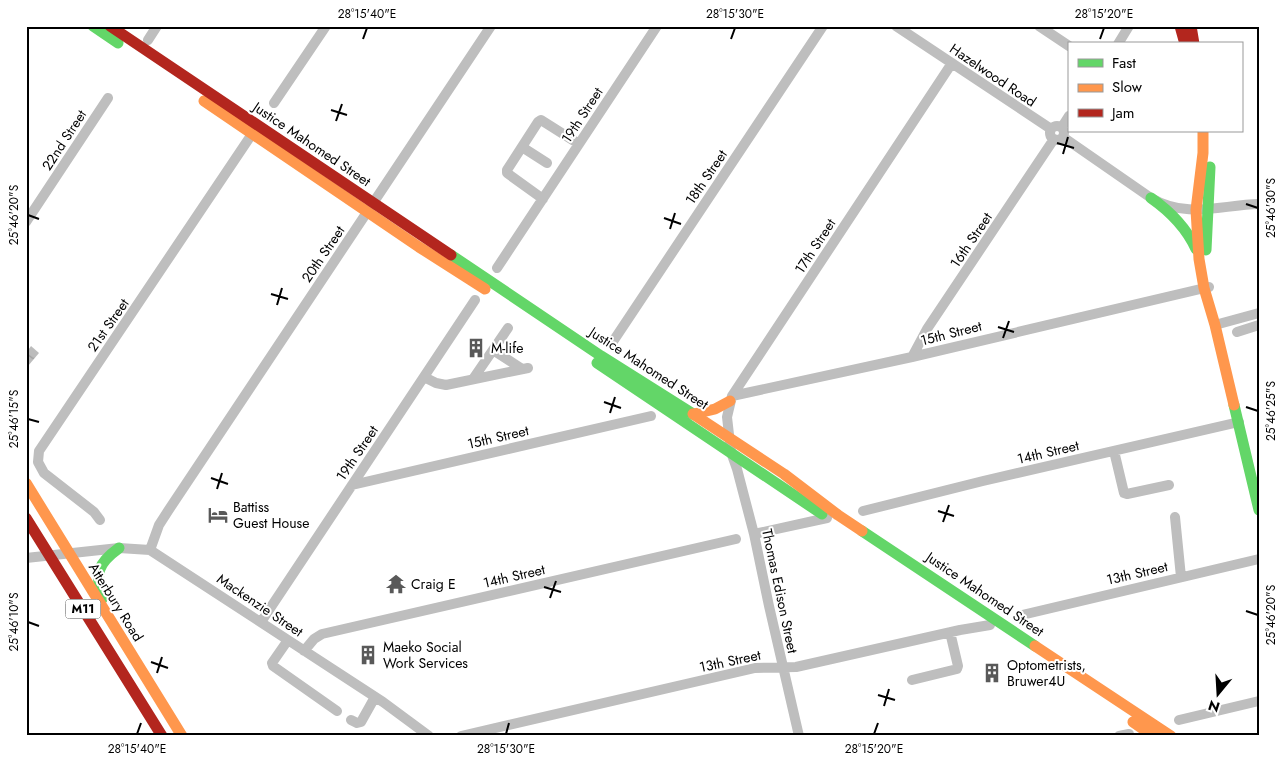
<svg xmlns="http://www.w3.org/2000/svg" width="1285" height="762" viewBox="0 0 1285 762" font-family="Jost,sans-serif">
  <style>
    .water { fill: url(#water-waves) }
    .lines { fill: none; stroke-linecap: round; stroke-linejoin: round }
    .street { stroke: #bebebe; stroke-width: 10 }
    .fast { stroke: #63d668; stroke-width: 11 }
    .slow { stroke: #ff974d; stroke-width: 11 }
    .jam { stroke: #b3261e; stroke-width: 11 }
    .ticks { fill: none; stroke: #000; stroke-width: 2 }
    .labels { text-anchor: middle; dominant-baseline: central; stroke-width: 4; stroke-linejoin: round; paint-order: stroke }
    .shield { fill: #fff; stroke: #4c4c4c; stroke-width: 1 }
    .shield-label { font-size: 12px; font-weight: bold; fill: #000 }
    .street-label { font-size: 14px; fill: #000; stroke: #fff }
    .poi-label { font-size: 14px; fill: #000; stroke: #fff; text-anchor: start }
    .neatline { fill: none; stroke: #000; stroke-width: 2 }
    .ticks-label { font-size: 12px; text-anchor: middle; fill: #000 }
  </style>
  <defs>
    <pattern id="water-waves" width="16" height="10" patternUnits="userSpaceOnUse" patternTransform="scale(1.25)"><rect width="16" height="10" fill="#bcbcbc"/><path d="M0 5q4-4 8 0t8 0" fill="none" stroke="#a0a0a0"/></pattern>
  </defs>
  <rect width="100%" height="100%" fill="#fff"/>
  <!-- water -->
  <path class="water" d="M31,346L39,353L28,366L26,353Z"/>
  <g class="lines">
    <!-- street -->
    <path class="street" d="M896,26L1051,129
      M1039,26L1069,46
      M148,40L157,26
      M1118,44L1129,26
      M274,103L326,26
      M1050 133a7 7 0 1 1 14 0a7 7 0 1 1-14 0Z
      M1062,127L1069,116
      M1063,137L1151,198C1187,219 1220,205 1259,204
      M522,147L547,163
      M543,199L507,173V170L538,122L541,120L579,144
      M26,222L108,98
      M497,268L657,26
      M1215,325L1259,313
      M1237,332L1259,325
      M612,343L823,26
      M493,350L522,369
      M912,357L927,329L1054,139
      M424,377L436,383L446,385L528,368
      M473,379L508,328
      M732,396L912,357L1209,287
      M1114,451L1124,493L1127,494L1169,485
      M352,485L651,416
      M863,511L983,481L1239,422
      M1175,517L1181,577
      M100,520L94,512L44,473L38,462L39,451L252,134
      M754,534L827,518
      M150,550L159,525L168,511L491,26
      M26,558L119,548L150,550L383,702L429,736
      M1022,615L1259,559
      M261,622L475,300
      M288,640L272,663L273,666L337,711
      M304,651L314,639L322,634L736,539
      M912,680L957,669L958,666L950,632
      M351,720L357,723L361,722L375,697
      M1179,720L1259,701
      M461,736L755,668L796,667L960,630L990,625
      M799,736L769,606L754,534L737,469L731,452L727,417L732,396L952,63
      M1119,736L1129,734"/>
    <!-- fast -->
    <path class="fast" d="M93,26L118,43
      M1151,198C1171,212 1186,227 1196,249
      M1206,250L1210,167
      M451,255L601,356L693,414
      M597,363L822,514
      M1234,405L1259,510
      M862,531L1035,646
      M102,599C95,573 97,564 119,548"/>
    <!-- slow -->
    <path class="slow" d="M204,101L419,247L485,289
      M1203,131V153L1196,210L1199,259L1204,288L1215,325L1234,405
      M693,414L784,474L838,515L862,531
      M694,414L715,409L730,401
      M26,483L182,736
      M1035,646L1171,736
      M1133,722L1153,736"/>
    <!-- jam -->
    <path class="jam" d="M110,26L451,255
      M1180,26L1185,44
      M1191,26L1194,44
      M26,518L162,736"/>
  </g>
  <!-- ticks -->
  <path class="ticks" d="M363,39L367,28M731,39L735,28M1100,39L1104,28M331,110L347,115M336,121L342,104M1057,143L1074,148M1063,154L1068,137M1246,204L1258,208M28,215L39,219M664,218L681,224M670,229L675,213M271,294L288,299M277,305L282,288M998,327L1014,332M1003,338L1009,321M604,402L621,408M1246,407L1258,411M610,413L615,397M28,419L39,422M211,478L228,484M217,489L222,473M938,511L954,516M943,522L949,505M544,587L561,592M550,598L556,581M1246,611L1258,615M28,622L39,626M151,662L168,668M157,673L162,657M878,695L895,700M884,706L889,689M137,734L141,723M506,734L509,723M874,734L878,723"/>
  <!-- icons -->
  <defs>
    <symbol id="building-bare" viewBox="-9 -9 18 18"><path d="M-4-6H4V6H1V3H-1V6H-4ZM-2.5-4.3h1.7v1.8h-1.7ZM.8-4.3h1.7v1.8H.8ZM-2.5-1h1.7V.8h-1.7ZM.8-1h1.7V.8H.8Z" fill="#595959" stroke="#fff" stroke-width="2.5" paint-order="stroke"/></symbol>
    <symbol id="hotel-bare" viewBox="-9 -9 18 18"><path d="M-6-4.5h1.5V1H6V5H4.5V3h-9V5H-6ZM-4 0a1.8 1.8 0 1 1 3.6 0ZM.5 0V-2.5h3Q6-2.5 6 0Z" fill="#595959" stroke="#fff" stroke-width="2.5" paint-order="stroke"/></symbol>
    <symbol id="temple-bare" viewBox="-9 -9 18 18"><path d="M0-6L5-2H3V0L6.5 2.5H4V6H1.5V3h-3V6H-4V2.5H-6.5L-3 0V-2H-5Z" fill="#595959" stroke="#fff" stroke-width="2.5" paint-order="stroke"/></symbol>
  </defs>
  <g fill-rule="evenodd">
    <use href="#building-bare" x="462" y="334" width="28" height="28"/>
    <use href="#hotel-bare" x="204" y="501" width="28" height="28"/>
    <use href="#temple-bare" x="382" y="570" width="28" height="28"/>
    <use href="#building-bare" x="354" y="641" width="28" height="28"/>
    <use href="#building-bare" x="978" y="659" width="28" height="28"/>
  </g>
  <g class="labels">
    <!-- shield labels -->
    <rect class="shield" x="65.5" y="599.5" width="35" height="19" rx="4"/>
    <g class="shield-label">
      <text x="83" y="609">M11</text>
    </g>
    <!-- street labels -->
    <g class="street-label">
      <text transform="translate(993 75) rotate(34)">Hazelwood Road</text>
      <text transform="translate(582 115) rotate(-57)">19th Street</text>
      <text transform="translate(64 140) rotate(-57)">22nd Street</text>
      <text transform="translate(312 144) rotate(34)">Justice Mahomed Street</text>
      <text transform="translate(706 177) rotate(-56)">18th Street</text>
      <text transform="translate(971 240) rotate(-56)">16th Street</text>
      <text transform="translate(815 246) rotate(-57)">17th Street</text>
      <text transform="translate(323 254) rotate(-56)">20th Street</text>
      <text transform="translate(108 325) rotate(-55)">21st Street</text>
      <text transform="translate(951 333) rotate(-14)">15th Street</text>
      <text transform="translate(649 368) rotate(33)">Justice Mahomed Street</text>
      <text transform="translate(498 437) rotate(-13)">15th Street</text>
      <text transform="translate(1048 452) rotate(-13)">14th Street</text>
      <text transform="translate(357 453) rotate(-56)">19th Street</text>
      <text transform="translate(1137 573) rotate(-13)">13th Street</text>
      <text transform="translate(514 576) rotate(-13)">14th Street</text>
      <text transform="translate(780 591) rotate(78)">Thomas Edison Street</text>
      <text transform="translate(985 594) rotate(34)">Justice Mahomed Street</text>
      <text transform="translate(116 602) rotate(58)">Atterbury Road</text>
      <text transform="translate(260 605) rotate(34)">Mackenzie Street</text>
      <text transform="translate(730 661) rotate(-12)">13th Street</text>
    </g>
    <!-- poi labels -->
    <g class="poi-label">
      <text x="491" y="348">M-life</text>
      <text x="233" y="507">Battiss<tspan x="233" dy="16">Guest House</tspan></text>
      <text x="411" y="584">Craig E</text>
      <text x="383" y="647">Maeko Social<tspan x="383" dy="16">Work Services</tspan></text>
      <text x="1007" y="665">Optometrists,<tspan x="1007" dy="16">Bruwer4U</tspan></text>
    </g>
  </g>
  <!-- border -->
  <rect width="1285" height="762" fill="none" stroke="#ffffff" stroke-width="55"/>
  <!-- legend -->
  <rect x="1068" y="42" width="175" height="90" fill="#ffffff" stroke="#999999"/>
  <rect x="1078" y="59" width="25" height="8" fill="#63d668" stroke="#999999"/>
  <text x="1112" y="68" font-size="15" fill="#000000">Fast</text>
  <rect x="1078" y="84" width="25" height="8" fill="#ff974d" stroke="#999999"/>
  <text x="1112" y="92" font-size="15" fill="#000000">Slow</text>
  <rect x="1078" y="109" width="25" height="8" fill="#b3261e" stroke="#999999"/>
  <text x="1112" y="118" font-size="15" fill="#000000">Jam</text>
  <!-- north arrow -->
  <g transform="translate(1218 694) rotate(198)" stroke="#ffffff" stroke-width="4" paint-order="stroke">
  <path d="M0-4L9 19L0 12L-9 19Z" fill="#000000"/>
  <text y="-8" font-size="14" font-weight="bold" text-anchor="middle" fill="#000000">N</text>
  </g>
  <rect x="28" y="28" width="1230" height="706" class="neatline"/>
  <g class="ticks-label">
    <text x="367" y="18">28°15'40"E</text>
    <text x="735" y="18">28°15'30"E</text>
    <text x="1104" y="18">28°15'20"E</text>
    <text transform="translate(1271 208) rotate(-90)" y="4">25°46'30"S</text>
    <text transform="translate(14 215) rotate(-90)" y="4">25°46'20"S</text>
    <text transform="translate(1271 411) rotate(-90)" y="4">25°46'25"S</text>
    <text transform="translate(14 419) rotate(-90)" y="4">25°46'15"S</text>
    <text transform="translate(1271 615) rotate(-90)" y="4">25°46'20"S</text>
    <text transform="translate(14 622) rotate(-90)" y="4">25°46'10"S</text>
    <text x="137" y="753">28°15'40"E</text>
    <text x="506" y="753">28°15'30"E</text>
    <text x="874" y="753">28°15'20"E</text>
  </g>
</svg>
